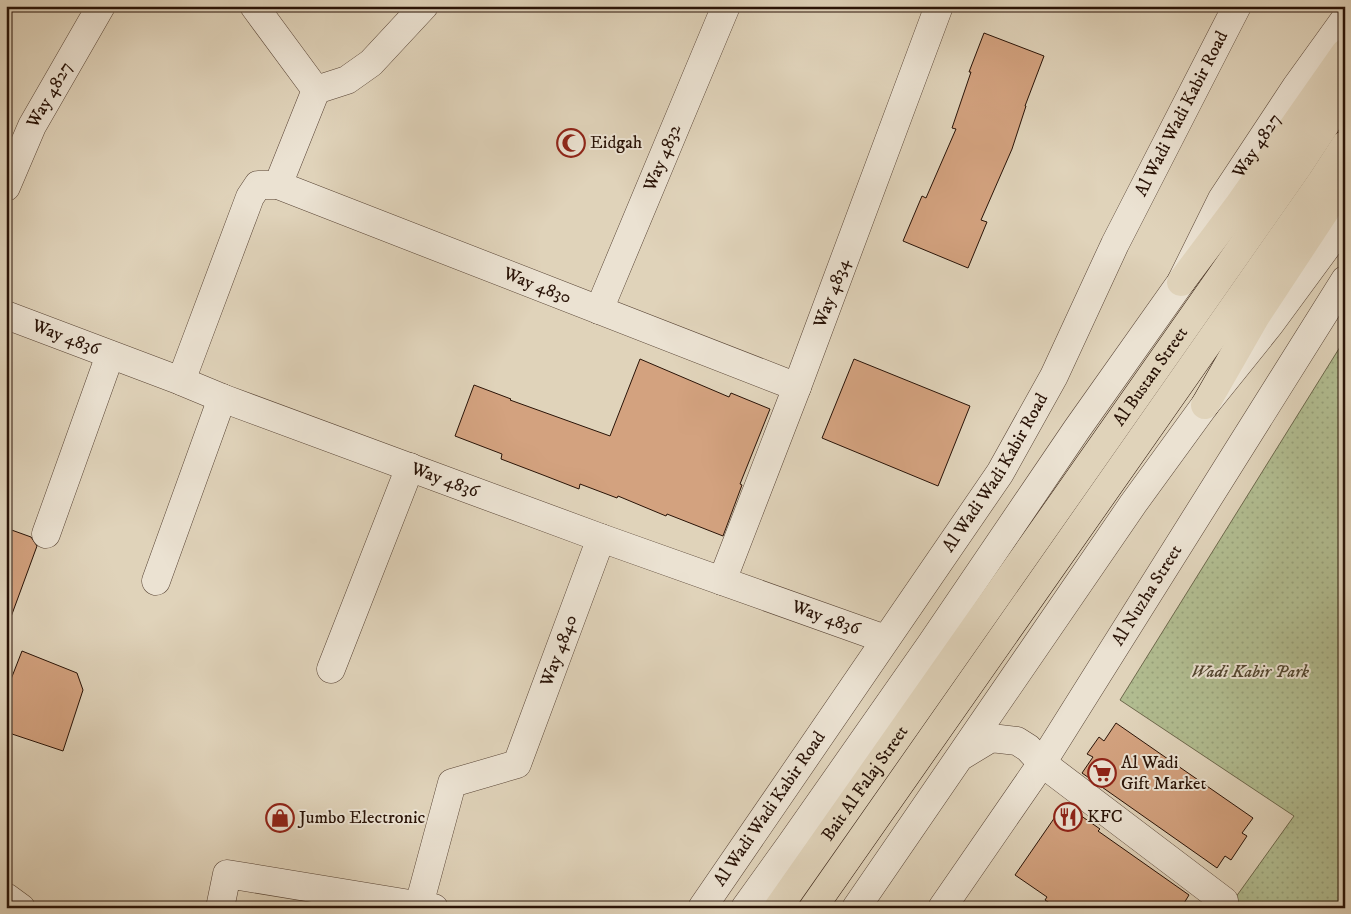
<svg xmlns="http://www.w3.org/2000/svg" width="1351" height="914" viewBox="0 0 1351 914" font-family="'IM FELL DW Pica',serif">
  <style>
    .grass { fill: url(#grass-dots); stroke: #6d684c }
    .building { fill: #d3a27f; stroke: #291307 }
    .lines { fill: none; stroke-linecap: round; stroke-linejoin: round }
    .minor-casing { stroke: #574334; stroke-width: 29 }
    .major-casing { stroke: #291307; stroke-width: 29 }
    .minor { stroke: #ebe2d2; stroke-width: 28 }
    .major { stroke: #e0d3ba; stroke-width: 28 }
    .labels { text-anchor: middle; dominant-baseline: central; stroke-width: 4; stroke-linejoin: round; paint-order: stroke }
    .street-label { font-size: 18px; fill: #291307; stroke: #ebe2d2 }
    .poi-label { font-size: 18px; fill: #291307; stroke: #ebe2d2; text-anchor: start }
    .park-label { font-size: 18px; font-style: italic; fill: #524630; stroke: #ebe2d2 }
  </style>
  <defs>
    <pattern id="grass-dots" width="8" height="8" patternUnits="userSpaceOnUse" patternTransform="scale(1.25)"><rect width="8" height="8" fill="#b1bc90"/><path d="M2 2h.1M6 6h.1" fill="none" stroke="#98a17b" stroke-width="1.8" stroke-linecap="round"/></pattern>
  </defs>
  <rect width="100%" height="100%" fill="#e0d3ba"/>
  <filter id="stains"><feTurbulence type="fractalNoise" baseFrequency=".004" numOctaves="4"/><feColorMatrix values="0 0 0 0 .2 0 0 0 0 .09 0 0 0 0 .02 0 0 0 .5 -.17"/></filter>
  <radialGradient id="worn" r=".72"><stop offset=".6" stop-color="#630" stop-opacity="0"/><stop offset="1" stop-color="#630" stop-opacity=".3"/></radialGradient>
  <!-- grass -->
  <path class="grass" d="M1345,339V908H1228L1294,816L1120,700Z"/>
  <!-- building -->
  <path class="building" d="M984,33L1044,56L1025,106H1026L1012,149L981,220L987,222L968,268L903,241L922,196L926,198L956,129L952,128L971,72H969Z
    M640,359L729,397L731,393L770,409L740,484L742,485L723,536L667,514L666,516L618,496L617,498L580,484L579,489L543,475L501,459L502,454L455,436L474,385L511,399L510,400L610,436Z
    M854,359L970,406L938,486L822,438Z
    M6,528L31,537L37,546L8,625L6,624Z
    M22,651L77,673L83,690L63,751L12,734L6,719V692Z
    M1116,723L1253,818L1242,833L1247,836L1231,860L1225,856L1217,868L1082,773L1093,757L1087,754L1099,737L1104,741Z
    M1064,804L1100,829L1098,831L1189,895L1181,908H1057L1045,900L1047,897L1015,875Z"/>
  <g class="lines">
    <defs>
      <g id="minor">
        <path d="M254,6L316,90L278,185"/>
        <path d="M316,90L347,80L371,63L424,6"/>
        <path id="s1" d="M6,187L32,126L101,6"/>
        <path id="s2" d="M599,310L726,6"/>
        <path id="s3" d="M6,315L181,381L222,398L601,538L885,639"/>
        <path id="s4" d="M181,381L250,197L258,185H278L797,387"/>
        <path d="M46,534L110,355"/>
        <path d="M156,581L222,398"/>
        <path id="s5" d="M722,581L797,387L939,6"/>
        <path d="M331,669L410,467"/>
        <path d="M963,755L991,738L1017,741L1028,748L1042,763L1224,901L1219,908"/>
        <path d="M6,897L21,908"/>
        <path id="s6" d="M419,905L452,783L517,764L601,538"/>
        <path d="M220,908L227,874L434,908"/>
        <path id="s7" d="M702,908L1000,473L1054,376L1115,244L1237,6"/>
        <path id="s8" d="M745,908L791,844L931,644L1077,429L1181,282L1222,199L1296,87L1345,19"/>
        <path d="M856,908L1133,504L1205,405L1270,324L1328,245L1345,219"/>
        <path id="s9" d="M942,908L1042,763L1345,280"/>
      </g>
      <g id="major">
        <path d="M1181,282L1238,206L1345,53"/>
        <path d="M1205,405L1256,316L1345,181"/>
        <path id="s10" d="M778,908L1297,168L1345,95"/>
        <path d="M813,908L1321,182L1345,145"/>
      </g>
    </defs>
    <!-- minor casing -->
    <use href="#minor" class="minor-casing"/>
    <!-- major casing -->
    <use href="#major" class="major-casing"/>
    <!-- minor -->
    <use href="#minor" class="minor"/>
    <!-- major -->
    <use href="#major" class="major"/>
  </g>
  <!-- icons -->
  <defs>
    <symbol id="mosque-ring" viewBox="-11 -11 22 22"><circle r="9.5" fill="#ebe2d2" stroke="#8f2418" stroke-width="1.5"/><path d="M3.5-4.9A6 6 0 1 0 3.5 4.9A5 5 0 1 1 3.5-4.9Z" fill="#8f2418"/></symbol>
    <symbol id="supermarket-ring" viewBox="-11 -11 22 22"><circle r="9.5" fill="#ebe2d2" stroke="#8f2418" stroke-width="1.5"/><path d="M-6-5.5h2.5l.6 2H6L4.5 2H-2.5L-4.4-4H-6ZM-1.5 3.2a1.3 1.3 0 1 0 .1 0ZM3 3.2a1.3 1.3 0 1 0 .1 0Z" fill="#8f2418"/></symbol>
    <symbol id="restaurant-ring" viewBox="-11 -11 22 22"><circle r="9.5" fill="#ebe2d2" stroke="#8f2418" stroke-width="1.5"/><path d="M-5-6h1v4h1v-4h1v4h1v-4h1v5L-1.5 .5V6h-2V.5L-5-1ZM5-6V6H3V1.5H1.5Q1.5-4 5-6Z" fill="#8f2418"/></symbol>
    <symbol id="shop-ring" viewBox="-11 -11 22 22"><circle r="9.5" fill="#ebe2d2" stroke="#8f2418" stroke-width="1.5"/><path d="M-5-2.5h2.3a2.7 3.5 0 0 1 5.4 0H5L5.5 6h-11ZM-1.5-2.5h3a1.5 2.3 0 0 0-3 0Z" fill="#8f2418"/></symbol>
  </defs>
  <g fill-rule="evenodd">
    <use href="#mosque-ring" x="555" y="127" width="32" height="32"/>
    <use href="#supermarket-ring" x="1086" y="757" width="32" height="32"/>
    <use href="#restaurant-ring" x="1052" y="801" width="32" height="32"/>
    <use href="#shop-ring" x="264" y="802" width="32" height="32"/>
  </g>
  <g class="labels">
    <!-- street labels -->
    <g class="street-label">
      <text stroke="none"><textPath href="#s1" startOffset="102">Way 4827</textPath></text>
      <text stroke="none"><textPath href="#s7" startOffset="930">Al Wadi Wadi Kabir Road</textPath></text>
      <text stroke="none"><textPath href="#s8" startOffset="919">Way 4827</textPath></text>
      <text stroke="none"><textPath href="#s2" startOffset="165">Way 4832</textPath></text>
      <text stroke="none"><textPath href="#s4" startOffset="509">Way 4830</textPath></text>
      <text stroke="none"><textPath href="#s5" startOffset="308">Way 4834</textPath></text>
      <text stroke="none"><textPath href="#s3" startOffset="64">Way 4836</textPath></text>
      <text stroke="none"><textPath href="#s10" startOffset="649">Al Bustan Street</textPath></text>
      <text stroke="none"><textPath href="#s7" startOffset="525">Al Wadi Wadi Kabir Road</textPath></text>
      <text stroke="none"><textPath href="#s3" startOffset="469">Way 4836</textPath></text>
      <text stroke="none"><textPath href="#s9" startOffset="374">Al Nuzha Street</textPath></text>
      <text stroke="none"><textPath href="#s3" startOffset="874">Way 4836</textPath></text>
      <text stroke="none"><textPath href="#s6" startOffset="315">Way 4840</textPath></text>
      <text stroke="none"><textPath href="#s10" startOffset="152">Bait Al Falaj Street</textPath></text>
      <text stroke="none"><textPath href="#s7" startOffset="120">Al Wadi Wadi Kabir Road</textPath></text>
    </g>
    <!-- poi labels -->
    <g class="poi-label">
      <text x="590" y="143">Eidgah</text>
      <text x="1121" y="763">Al Wadi<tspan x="1121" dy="21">Gift Market</tspan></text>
      <text x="1087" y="817">KFC</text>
      <text x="299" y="818">Jumbo Electronic</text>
    </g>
    <!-- park labels -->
    <g class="park-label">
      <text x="1250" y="672">Wadi Kabir Park</text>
    </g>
  </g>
  <!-- margin -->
  <rect width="1351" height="914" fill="none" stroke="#e0d3ba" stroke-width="25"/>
  <rect x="8" y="8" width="1336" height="899" fill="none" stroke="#291307" stroke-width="2.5"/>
  <rect x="12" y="12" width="1326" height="889" fill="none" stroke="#291307"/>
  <rect width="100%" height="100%" filter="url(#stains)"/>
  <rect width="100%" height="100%" fill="url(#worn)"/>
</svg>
